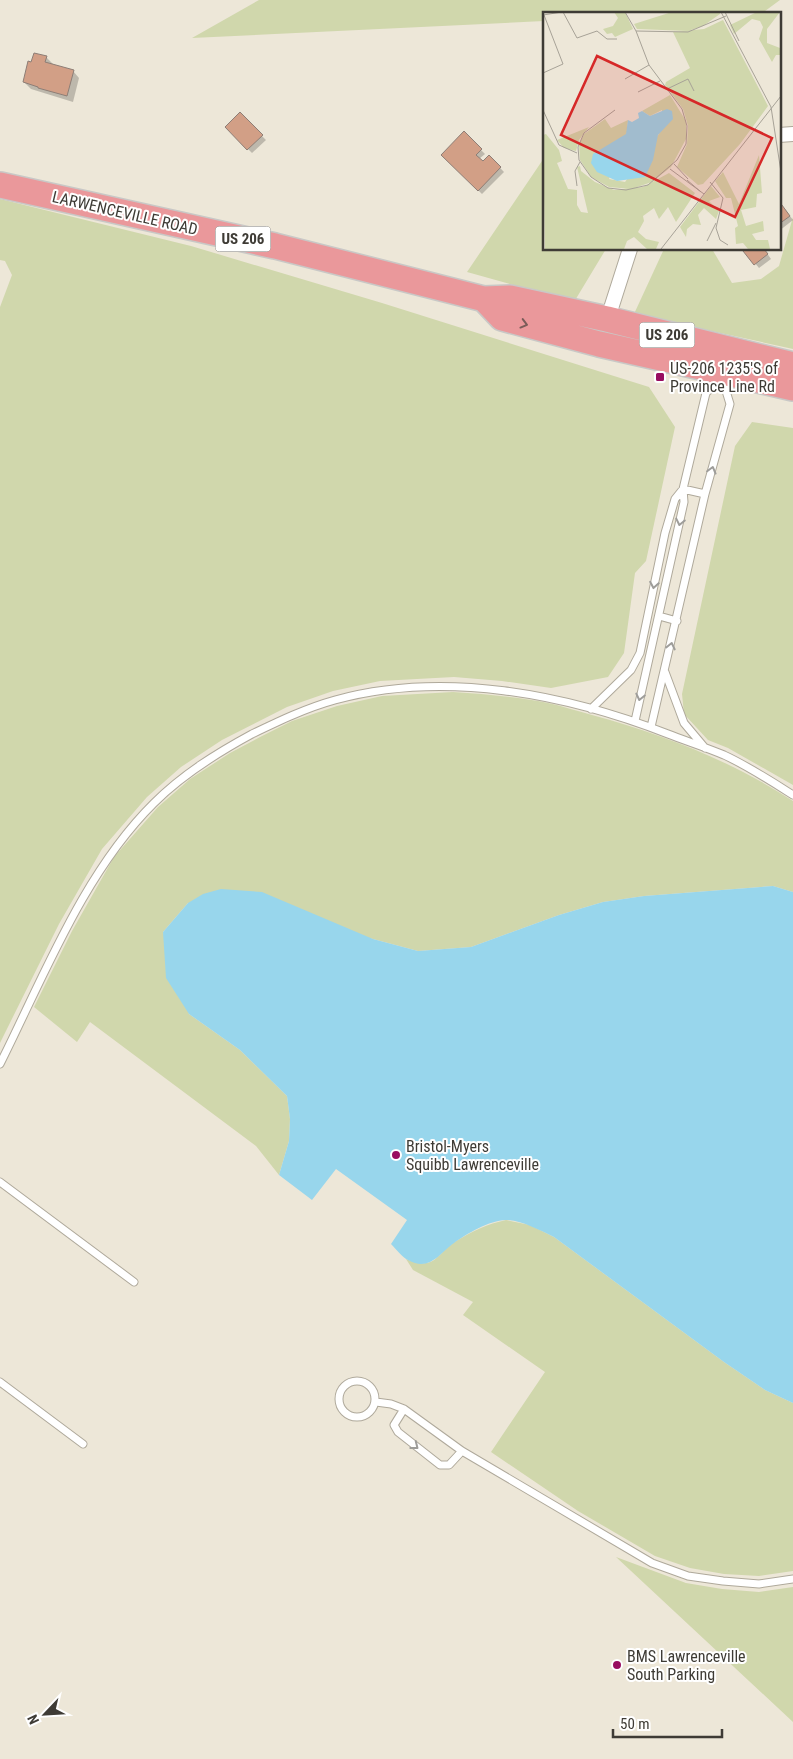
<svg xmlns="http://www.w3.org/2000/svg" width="793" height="1759" viewBox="0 0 793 1759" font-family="'Roboto Condensed',sans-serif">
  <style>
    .green { fill: #d0d7ac }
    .water { fill: #98d6ec }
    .shadow { fill: #0003 }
    .building { fill: #d29f86; stroke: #8d7e76 }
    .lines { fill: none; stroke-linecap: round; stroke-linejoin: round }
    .lane-casing { stroke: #afa99b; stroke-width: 9 }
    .street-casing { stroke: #afa99b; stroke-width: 16 }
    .highway-casing { stroke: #c9c8c6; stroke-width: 28 }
    .lane { stroke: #fff; stroke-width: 7 }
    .street { stroke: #fff; stroke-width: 14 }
    .highway { stroke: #ea989b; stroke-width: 25 }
    .oneway { stroke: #7a5c59 }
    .oneway2 { stroke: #9e9d9a }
    .poi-dot { fill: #980c60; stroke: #fff; stroke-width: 2 }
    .labels { text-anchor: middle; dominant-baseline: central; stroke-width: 4; stroke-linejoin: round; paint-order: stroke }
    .shield { fill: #fff; stroke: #787672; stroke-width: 1 }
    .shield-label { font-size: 15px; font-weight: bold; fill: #3e3b35 }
    .street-label { font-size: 16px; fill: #3e3b35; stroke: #fff }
    .poi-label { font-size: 16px; fill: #3e3b35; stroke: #fff; text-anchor: start }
    .inset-road { fill: none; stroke: #a7a297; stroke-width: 1 }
    .view { fill: #d62828; fill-opacity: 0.15; stroke: #d62828; stroke-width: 2.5 }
    .inset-edge { fill: none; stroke: #3e3b35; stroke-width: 2.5 }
  </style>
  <rect width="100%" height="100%" fill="#ede7d8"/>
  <!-- green -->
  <path class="green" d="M259,0H780L761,14H544V21L192,38Z
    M544,158V249H606L574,302L467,272Z
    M0,199L191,246L382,303L649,387L675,427L646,561L635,573L624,653L608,677L551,688L502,681L454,677L380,681L333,691L287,707L222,740L181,767L147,797L102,849L59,924L0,1043V307L12,275L5,261L0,260Z
    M793,217V349L634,314L664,249H712L732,283L761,279L779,266Z
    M752,422L793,428V785L728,748L708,740L684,714L682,694L735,446Z
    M453,692C485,694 517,697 548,703C562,706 577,711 592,715C662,734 732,761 793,801V892L773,886L644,896L603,902L559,915L471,947L418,951L373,939L188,903L163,932L189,1014L240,1050L287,1096L290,1119L289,1141L279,1175L256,1146L90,1022L77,1042L34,1007L72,931L114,857L158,807L190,779L230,753L262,736L292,721L337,706L382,696Z
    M506,1220L530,1225L554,1237L724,1362L765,1390L793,1403V1571L759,1576L724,1574L690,1568L655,1556L578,1511L491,1452L545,1372L463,1315L473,1302L413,1270L406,1259C437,1271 434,1255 456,1241C473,1231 487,1224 506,1220Z
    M616,1557L686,1583L722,1589L759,1592L793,1587V1722Z"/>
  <!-- water -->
  <path class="water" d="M773,886L793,892V1403L765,1390L724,1362L554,1237C539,1230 523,1221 507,1220C492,1219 466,1234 454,1243C439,1254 429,1272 408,1260C402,1257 396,1249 391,1244L407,1220L336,1169L312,1200L279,1175L289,1141L290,1119L287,1096L240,1050L189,1014L166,978L163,932L188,903L203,894L221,889L262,892L373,939L418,951L471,947L559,915L603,902L644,896Z"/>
  <!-- shadow -->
  <path class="shadow" d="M46,57L53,64L52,66L73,71L79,78L73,102L31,89L24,82Z
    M240,114L266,140L252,153L226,127Z
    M464,133L485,154L479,159L483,163L489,156L504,172L482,194L442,155Z
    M779,201L793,220L779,231Z
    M748,249H764L771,259L759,268L745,251Z"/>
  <!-- building -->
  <path class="building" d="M34,53L47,56L45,62L74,70L67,96L38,88V87L23,82L28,61L31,62Z
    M240,112L263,135L247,150L225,127Z
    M464,131L482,149L476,155L483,161L489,155L501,167L478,191L441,155Z
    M779,201L790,216L779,224Z
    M746,249H764L768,254L754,265L743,251Z"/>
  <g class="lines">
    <defs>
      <path id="lane" d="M659,616L677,621
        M665,672L684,723L705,748
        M591,709L631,670L640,653L665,533L675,499L683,489L705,494
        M635,721L684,502L683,489L706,393L721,378
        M651,727L705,494L730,404L722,378
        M0,1064C44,976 84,872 154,803C183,774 217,753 252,734C279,721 306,708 335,700C444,670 565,694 668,734C686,741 705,747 724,755C748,766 771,781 793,795
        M0,1182L134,1282
        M339 1399a18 18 0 1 1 36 0a18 18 0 1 1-36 0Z
        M0,1382L83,1444
        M376,1402L391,1404L404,1409L462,1451L652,1563L688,1576L723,1581L759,1584L793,1579
        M404,1409L394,1425L398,1432L440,1465H449L462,1451"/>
      <path id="street" d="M779,135L793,134
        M606,324L630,249"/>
      <path id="highway" d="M0,185L275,246L484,299L510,298L607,319L793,365
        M484,299L502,318L599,344L793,388"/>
    </defs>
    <!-- lane casing -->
    <use href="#lane" class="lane-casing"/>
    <!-- street casing -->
    <use href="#street" class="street-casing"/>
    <!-- highway casing -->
    <use href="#highway" class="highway-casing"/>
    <!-- lane -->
    <use href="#lane" class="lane"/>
    <!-- street -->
    <use href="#street" class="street"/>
    <!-- highway -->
    <use href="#highway" class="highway"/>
  </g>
  <!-- one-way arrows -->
  <defs><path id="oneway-chevron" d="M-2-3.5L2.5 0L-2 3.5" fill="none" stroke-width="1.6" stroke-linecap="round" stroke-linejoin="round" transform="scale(1.25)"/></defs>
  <use class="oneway" href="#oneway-chevron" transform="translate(524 324) rotate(15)"/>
  <g class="oneway2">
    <use href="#oneway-chevron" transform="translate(712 470) rotate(-75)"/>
    <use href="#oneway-chevron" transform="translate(680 522) rotate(102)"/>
    <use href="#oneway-chevron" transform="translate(654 585) rotate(100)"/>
    <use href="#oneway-chevron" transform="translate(671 646) rotate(-77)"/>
    <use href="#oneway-chevron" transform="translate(640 697) rotate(103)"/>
    <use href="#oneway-chevron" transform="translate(415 1446) rotate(38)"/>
  </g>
  <!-- markers -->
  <g class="poi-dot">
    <rect x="655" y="372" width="10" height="10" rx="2.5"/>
    <circle cx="396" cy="1155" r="5"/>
    <circle cx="617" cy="1665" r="5"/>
  </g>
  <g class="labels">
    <!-- shield labels -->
    <g class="shield">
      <rect x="215.5" y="226.5" width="55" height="25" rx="4"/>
      <rect x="639.5" y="322.5" width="55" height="25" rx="4"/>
    </g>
    <g class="shield-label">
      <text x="243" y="239">US 206</text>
      <text x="667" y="335">US 206</text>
    </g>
    <!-- street labels -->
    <g class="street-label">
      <text transform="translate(125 213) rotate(13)">LARWENCEVILLE ROAD</text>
    </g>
    <!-- poi labels -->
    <g class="poi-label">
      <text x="670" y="368">US-206 1235'S of<tspan x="670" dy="18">Province Line Rd</tspan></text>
      <text x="406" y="1146">Bristol-Myers<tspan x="406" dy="18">Squibb Lawrenceville</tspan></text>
      <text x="627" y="1656">BMS Lawrenceville<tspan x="627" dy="18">South Parking</tspan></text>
    </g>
  </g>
  <!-- overview -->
  <g transform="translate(543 12)">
    <rect width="238" height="238" fill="#ede7d8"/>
    <path d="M71,0H82L90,17L72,25L69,21L64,22L60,17L70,14L75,6ZM129,0H177V2L160,14L145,19L94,17L91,12ZM214,0H237L224,17V31L237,36V43H233L229,50L216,27L220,15L217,9L209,7L191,22L187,13ZM180,8L225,94L197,132L160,172L155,173L134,155L144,132L145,114L140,97L122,73L123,70L147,56L130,20L161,17ZM127,83L143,109V127L128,155L109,170L88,177L66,175L48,165L37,148L36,132L41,122L62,107L68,116L85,108L84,120L66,167L82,170L118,119L119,98L107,104L99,99ZM46,115L36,128L33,139L21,136L14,128ZM3,122L16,138L19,149L14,151L25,177L34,178V193L38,200L45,201L34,155L37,154L38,159L52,170L71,178L100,175L126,161L152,181L133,210L125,195L116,207L111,196L100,204L101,209L95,220L103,227L116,230L113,237H104L91,225L84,229L81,237H2L0,123ZM216,143L219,181L214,182L213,195L198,198L203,214L220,209L221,219L209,222L213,228H225L227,237H205L200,231L193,232L192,216L195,214L188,186H183L172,169L180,160L196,192ZM168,174L177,185L166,189L176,199L173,207L161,196L155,203L158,213L150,212L144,217L143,225L137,215Z" fill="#d0d7ac"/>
    <path d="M124,97L129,99L130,107L115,123L110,148L102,165L74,169L54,160L48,151L50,142L83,122L85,108L89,110L96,106L95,101L99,99L107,104Z" fill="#98d6ec"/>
    <path class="inset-road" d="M20,0L34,26L54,19L64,27H74M82,0L93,19L145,20L183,4M178,0L228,95M182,0L196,29M0,3L19,0M0,61L20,52L1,3M82,67L106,53M124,77L145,67L151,79M95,80L117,69M228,95L238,160M0,98L16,133L34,141M72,98L41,121L35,135L36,148L48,165L65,176L83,178L105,173L134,148L143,132L144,114L139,97L106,53L93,19M131,152L145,167M127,157L161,182M144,168L158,180M167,170L180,186L173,216L177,228L185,233M34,174L32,159L37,150M164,229L173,211M118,237L238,84"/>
    <path class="view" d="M54,44L229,126L192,205L18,123Z"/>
    <rect width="238" height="238" class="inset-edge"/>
  </g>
  <!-- north arrow -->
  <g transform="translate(45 1714) rotate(245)" stroke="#ffffff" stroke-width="4" paint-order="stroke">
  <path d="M0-4L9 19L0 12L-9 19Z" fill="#3e3b35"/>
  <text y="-8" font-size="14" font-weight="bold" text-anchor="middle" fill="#3e3b35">N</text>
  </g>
  <!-- scale -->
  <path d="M613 1729v8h109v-8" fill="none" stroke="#3e3b35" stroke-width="2.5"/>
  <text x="620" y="1729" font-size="15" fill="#3e3b35" stroke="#ffffff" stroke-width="4" paint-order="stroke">50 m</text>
</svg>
